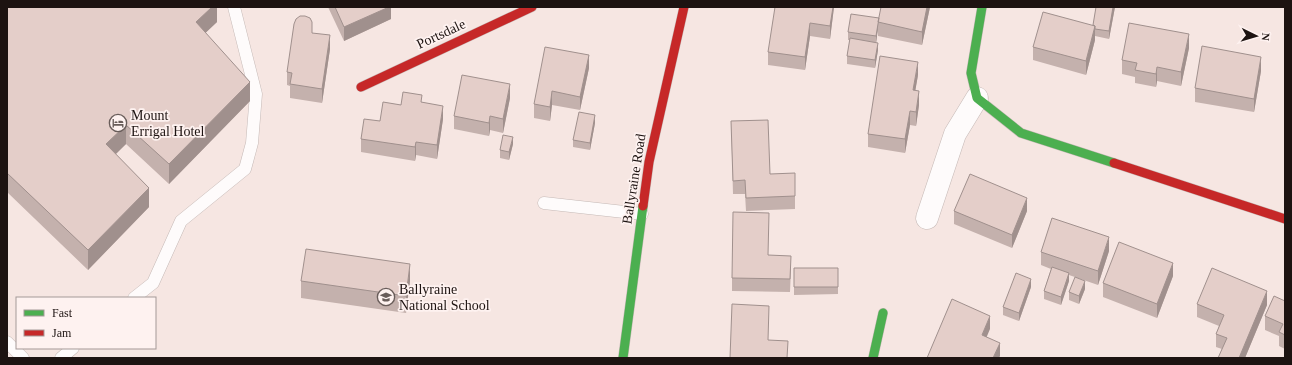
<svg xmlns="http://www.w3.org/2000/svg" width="1292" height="365" viewBox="0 0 1292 365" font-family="Georgia,serif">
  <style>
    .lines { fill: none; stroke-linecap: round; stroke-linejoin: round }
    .lane-casing { stroke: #c5b9b6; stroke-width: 13 }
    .street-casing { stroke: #c5b9b6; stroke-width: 23 }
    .fast-casing { stroke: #c5b9b6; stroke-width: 10 }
    .jam-casing { stroke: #c5b9b6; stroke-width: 10 }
    .lane { stroke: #fefbfb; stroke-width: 12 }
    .street { stroke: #fefbfb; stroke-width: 22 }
    .fast { stroke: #4caf50; stroke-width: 9 }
    .jam { stroke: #c62828; stroke-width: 9 }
    .wall { fill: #c4b1ad }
    .shaded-wall { fill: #a0908d }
    .building { fill: #e4cec9; stroke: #a0908d }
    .labels { text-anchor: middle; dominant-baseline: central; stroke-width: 3.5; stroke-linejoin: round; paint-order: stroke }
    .street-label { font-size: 14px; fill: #1d1311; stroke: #fef2f0 }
    .poi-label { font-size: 14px; fill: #1d1311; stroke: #fef2f0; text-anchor: start }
  </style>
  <rect width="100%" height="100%" fill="#f6e6e2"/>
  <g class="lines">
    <defs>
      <path id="lane" d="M544,203L642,214
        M134,298L153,283L181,221L245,169L252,143L256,94L234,7
        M7,342L23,358
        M61,358L73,348"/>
      <path id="street" d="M927,218L955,134L977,98"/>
      <path id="fast" d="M982,7L971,73L977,98L1021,133L1114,163
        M623,358L643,206
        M873,358L883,313"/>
      <path id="jam" d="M361,87L532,7
        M1114,163L1285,219
        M643,206L649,162L684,7"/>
    </defs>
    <!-- lane casing -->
    <use href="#lane" class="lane-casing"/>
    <!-- street casing -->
    <use href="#street" class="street-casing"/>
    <!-- fast casing -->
    <use href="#fast" class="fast-casing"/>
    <!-- jam casing -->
    <use href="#jam" class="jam-casing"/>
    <!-- lane -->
    <use href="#lane" class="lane"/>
    <!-- street -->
    <use href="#street" class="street"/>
    <!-- fast -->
    <use href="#fast" class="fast"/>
    <!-- jam -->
    <use href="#jam" class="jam"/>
  </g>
  <!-- wall -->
  <path class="wall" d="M7,7H217V22L205,33L250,101L169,184L126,144L115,154L149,207L88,270L7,192Z
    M328,7H391V19L344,41Z
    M834,7L830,39L810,36L805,70L768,65V52Z
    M881,7H930L922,45L878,36V28L876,42L878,50L875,68L847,64V56L850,40H848V32L879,20Z
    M1115,7L1109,39L1095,36V40L1086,75L1033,60V47L1093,25Z
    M312,33L330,49L322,103L290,98V86L287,85V72Z
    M1189,48L1181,86L1157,81L1156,87L1135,83V77L1122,74V60Z
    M589,55V68L580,110L552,105L550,121L534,118V104Z
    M1261,71L1254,112L1195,102V88Z
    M918,75L915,91L919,105L916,126L910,125L905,153L868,147V134Z
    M510,98L503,133L490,130L489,136L454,129V116Z
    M422,102L443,119L437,159L416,155L415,161L361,152V139L380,121L401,105Z
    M731,121L770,174L795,196V209L746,211L745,194H733Z
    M595,123L590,150L573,147V140Z
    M513,144L509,160L500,158V150Z
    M954,211H1027L1012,248L954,224Z
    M1109,251L1098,285L1069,275V281L1061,305L1044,299V291L1051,269L1041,265V252Z
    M768,255L791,269L790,292L732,291V278Z
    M794,268H838V294L794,295Z
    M1173,276L1157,318L1103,297V283Z
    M301,281H410L406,313L301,298Z
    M1031,287L1019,321L1003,315V307Z
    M1085,289L1079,304L1069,300V292Z
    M1285,301V349L1279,346V336L1265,330V316Z
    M1197,304L1267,305L1245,358H1218L1222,349L1216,347V334L1219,326L1197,317Z"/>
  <!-- shaded-wall -->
  <path class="shaded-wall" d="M212,7H217V22L196,42V22Z
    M389,7H391V19L344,41V27Z
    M833,7H834L830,39V26Z
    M927,7H930L922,45V32Z
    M1113,7H1115L1109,39V31Z
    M878,22V28L876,44V36Z
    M810,23V36L805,70V57Z
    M1095,26V40L1086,75V61Z
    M1189,34V48L1181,86V72Z
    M330,35V49L322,103V89Z
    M878,43V50L875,68V60Z
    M589,55V68L580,110V97Z
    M1261,57V71L1254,112V99Z
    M918,62V75L913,104V90Z
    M1157,67V81L1156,87V74Z
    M250,82V101L169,184V164Z
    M510,84V98L503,133V119Z
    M552,91V105L550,121V107Z
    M919,91V105L916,126V112Z
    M443,106V119L437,159V145Z
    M910,111V125L905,153V139Z
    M595,115V123L590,150V143Z
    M490,116V130L489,136V123Z
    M126,125V144L106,164V144Z
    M513,137V144L509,160V152Z
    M416,142V155L415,161V147Z
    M149,188V207L88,270V250Z
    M1027,198V211L1012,248V235Z
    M1109,237V251L1098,285V271Z
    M1173,263V276L1157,318V304Z
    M410,264V281L406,313V296Z
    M1069,273V281L1061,305V297Z
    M1031,279V287L1019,321V313Z
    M1085,281V289L1079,304V296Z
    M1267,291V305L1245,358H1239Z
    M990,316V329L982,348V335Z
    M1000,343V356L999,358H993Z"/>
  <!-- building -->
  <path class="building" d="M7,7H212L196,22L250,82L169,164L126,125L106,144L149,188L88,250L7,173Z
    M335,7H389L344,27Z
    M775,7H833L830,26L810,23L805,57L768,52Z
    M881,7H927L922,32L878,22Z
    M1096,7H1113L1109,31L1095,29V26L1093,25Z
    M1043,12L1095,26L1086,61L1033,47Z
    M851,14L879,18L876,36L848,32Z
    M300,16H305L310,18L312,22V33L330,35L322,89L290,84L292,73L287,72L294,24L296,19Z
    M1129,23L1189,34L1181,72L1157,67L1156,74L1135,70L1137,63L1122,60Z
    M850,38L878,43L875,60L847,56Z
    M1202,46L1261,57L1254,99L1195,88Z
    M545,47L589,55L580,97L552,91L550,107L534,104Z
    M880,56L918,62L913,90L919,91L916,112L910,111L905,139L868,134Z
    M462,75L510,84L503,119L490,116L489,123L454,116Z
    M403,92L422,95L421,102L443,106L437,145L416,142L415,147L361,139L364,119L380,121L383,102L401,105Z
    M579,112L595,115L590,143L573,140Z
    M768,120L770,174L795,173V196L746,198L745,180L733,181L731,121Z
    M503,135L513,137L509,152L500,150Z
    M970,174L1027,198L1012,235L954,211Z
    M733,212L769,213L768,255L791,256L790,279L732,278Z
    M1052,218L1109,237L1098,271L1041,252Z
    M1119,242L1173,263L1157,304L1103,283Z
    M306,249L410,264L406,296L301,281Z
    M1052,267L1069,273L1061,297L1044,291Z
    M794,268H838V287H794Z
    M1212,268L1267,291L1239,358H1218L1227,338L1216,334L1224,315L1197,304Z
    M1016,273L1031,279L1019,313L1003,307Z
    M1075,277L1085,281L1079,296L1069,292Z
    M1274,296L1285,301V335L1279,332L1283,324L1265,316Z
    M952,299L990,316L982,335L1000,343L993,358H927Z
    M732,304L769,306L768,340L788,341L787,358H730Z"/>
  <!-- icons -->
  <defs>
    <symbol id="hotel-ring" viewBox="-11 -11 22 22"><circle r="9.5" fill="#fef2f0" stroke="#695d5a" stroke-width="1.5"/><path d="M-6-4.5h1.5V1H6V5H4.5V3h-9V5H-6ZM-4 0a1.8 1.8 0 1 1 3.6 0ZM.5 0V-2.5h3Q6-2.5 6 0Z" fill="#695d5a"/></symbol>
    <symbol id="school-ring" viewBox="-11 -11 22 22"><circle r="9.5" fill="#fef2f0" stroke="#695d5a" stroke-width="1.5"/><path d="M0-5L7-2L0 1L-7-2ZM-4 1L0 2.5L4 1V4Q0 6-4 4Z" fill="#695d5a"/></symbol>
  </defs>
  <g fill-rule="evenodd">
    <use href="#hotel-ring" x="108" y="113" width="20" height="20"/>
    <use href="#school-ring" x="376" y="287" width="20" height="20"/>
  </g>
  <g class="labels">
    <!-- street labels -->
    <g class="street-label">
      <text transform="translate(441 34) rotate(-25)">Portsdale</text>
      <text transform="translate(634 179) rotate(-81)">Ballyraine Road</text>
    </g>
    <!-- poi labels -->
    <g class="poi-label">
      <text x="131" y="115">Mount<tspan x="131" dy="16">Errigal Hotel</tspan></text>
      <text x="399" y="289">Ballyraine<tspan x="399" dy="16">National School</tspan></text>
    </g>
  </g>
  <!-- border -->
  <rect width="1292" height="365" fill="none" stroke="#1d1311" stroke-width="16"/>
  <!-- legend -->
  <rect x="16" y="297" width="140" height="52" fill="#fef2f0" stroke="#a49997"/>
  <rect x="24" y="310" width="20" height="6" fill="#4caf50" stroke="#a49997"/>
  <text x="52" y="317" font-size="12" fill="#1d1311">Fast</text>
  <rect x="24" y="330" width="20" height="6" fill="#c62828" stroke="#a49997"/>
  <text x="52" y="337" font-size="12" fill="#1d1311">Jam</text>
  <!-- north arrow -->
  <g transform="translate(1256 36) rotate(95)" stroke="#fef2f0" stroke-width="3" paint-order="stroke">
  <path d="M0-3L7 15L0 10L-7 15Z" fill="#1d1311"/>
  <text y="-6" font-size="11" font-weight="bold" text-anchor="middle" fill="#1d1311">N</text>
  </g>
</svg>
